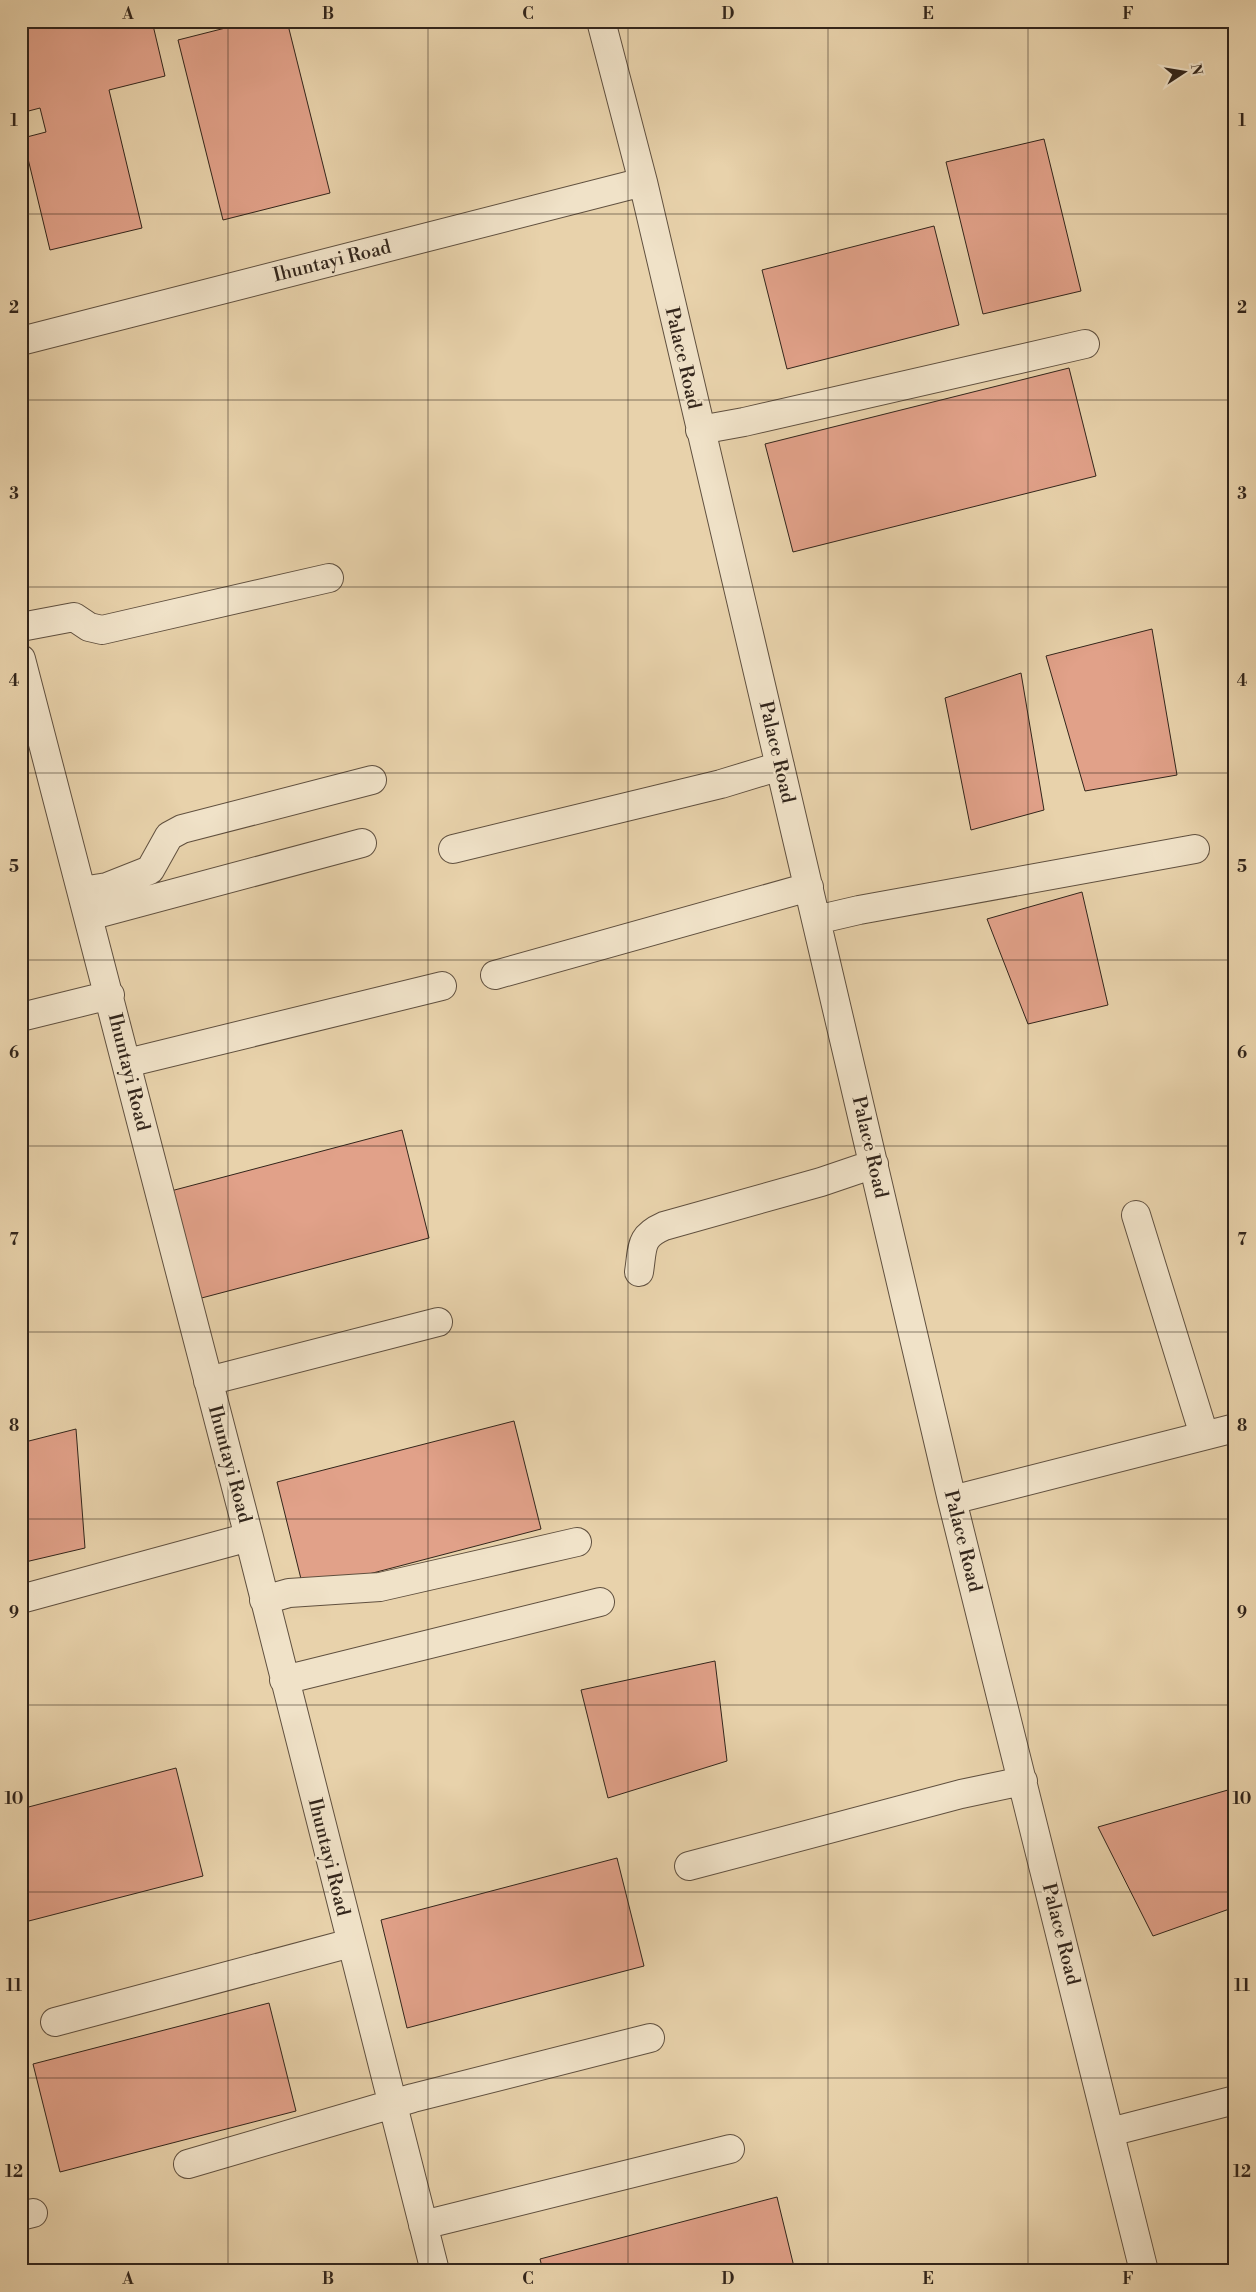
<svg xmlns="http://www.w3.org/2000/svg" width="1256" height="2292" viewBox="0 0 1256 2292" font-family="'Libre Bodoni',serif">
  <style>
    .building { fill: #e1a189; stroke: #32251b }
    .lines { fill: none; stroke-linecap: round; stroke-linejoin: round }
    .minor-casing { stroke: #60503f; stroke-width: 30 }
    .minor { stroke: #f0e2c8; stroke-width: 28 }
    .grid { fill: none; stroke: #32251b; stroke-width: 1; stroke-opacity: 0.55 }
    .labels { text-anchor: middle; dominant-baseline: central; stroke-width: 4.5; stroke-linejoin: round; paint-order: stroke }
    .street-label { font-size: 19px; fill: #32251b; stroke: #f0e2c8 }
    .neatline { fill: none; stroke: #32251b; stroke-width: 2 }
    .grid-label { font-size: 16px; text-anchor: middle; font-weight: bold; fill: #32251b }
  </style>
  <rect width="100%" height="100%" fill="#e8d2ab"/>
  <filter id="stains"><feTurbulence type="fractalNoise" baseFrequency=".004" numOctaves="4"/><feColorMatrix values="0 0 0 0 .2 0 0 0 0 .09 0 0 0 0 .02 0 0 0 .5 -.17"/></filter>
  <radialGradient id="worn" r=".72"><stop offset=".6" stop-color="#630" stop-opacity="0"/><stop offset="1" stop-color="#630" stop-opacity=".3"/></radialGradient>
  <!-- building -->
  <path class="building" d="M51,21H152L165,76L109,90L142,228L50,250L23,138L46,132L40,108L21,113V28Z
    M253,21H287L330,193L223,220L178,40Z
    M1044,139L1081,291L983,314L946,162Z
    M934,226L959,325L787,369L762,270Z
    M1069,368L1096,476L793,552L765,444Z
    M1152,629L1177,775L1085,791L1046,656Z
    M1021,673L1044,810L971,830L945,698Z
    M1082,892L1108,1005L1028,1024L987,919Z
    M402,1130L429,1238L194,1300L167,1192Z
    M514,1421L541,1529L304,1591L277,1482Z
    M76,1429L85,1548L21,1563V1443Z
    M715,1661L727,1761L608,1798L581,1690Z
    M176,1768L203,1876L21,1923V1809Z
    M1235,1788V1907L1153,1936L1098,1827Z
    M617,1858L644,1966L407,2028L381,1920Z
    M269,2003L296,2111L60,2172L33,2064Z
    M777,2197L795,2271H543L540,2259Z"/>
  <g class="lines">
    <defs>
      <path id="minor" d="M601,21L643,182L952,1500L1144,2271
        M21,341L643,182
        M700,430L744,422L1085,344
        M21,627L74,617L89,627L102,630L329,578
        M21,659L249,1537L435,2271
        M453,849L721,784L780,766
        M82,891L107,887L150,870L169,836L182,829L372,780
        M89,916L362,843
        M816,920L859,910L1195,849
        M495,975L809,887
        M21,1017L110,995
        M127,1063L442,986
        M1136,1215L1204,1435
        M639,1272C643,1247 639,1237 664,1226L821,1182L874,1164
        M208,1381L438,1322
        M952,1500L1235,1428
        M21,1599L249,1537
        M264,1600L289,1593L380,1587L577,1542
        M284,1680L600,1602
        M689,1866L961,1794L1023,1781
        M55,2022L351,1943
        M1110,2132L1235,2100
        M188,2164L413,2098L650,2038
        M21,2216L33,2213
        M423,2225L730,2149"/>
    </defs>
    <!-- minor casing -->
    <use href="#minor" class="minor-casing"/>
    <!-- minor -->
    <use href="#minor" class="minor"/>
  </g>
  <!-- grid -->
  <path class="grid" d="M228,21V2271M428,21V2271M628,21V2271M828,21V2271M1028,21V2271M21,214H1235M21,400H1235M21,587H1235M21,773H1235M21,960H1235M21,1146H1235M21,1332H1235M21,1519H1235M21,1705H1235M21,1892H1235M21,2078H1235"/>
  <g class="labels">
    <!-- street labels -->
    <g class="street-label">
      <text transform="translate(332 261) rotate(-14)">Ihuntayi Road</text>
      <text transform="translate(683 358) rotate(77)">Palace Road</text>
      <text transform="translate(777 752) rotate(77)">Palace Road</text>
      <text transform="translate(129 1072) rotate(76)">Ihuntayi Road</text>
      <text transform="translate(870 1147) rotate(77)">Palace Road</text>
      <text transform="translate(230 1464) rotate(75)">Ihuntayi Road</text>
      <text transform="translate(963 1541) rotate(76)">Palace Road</text>
      <text transform="translate(329 1857) rotate(76)">Ihuntayi Road</text>
      <text transform="translate(1061 1934) rotate(76)">Palace Road</text>
    </g>
  </g>
  <!-- margin -->
  <rect width="1256" height="2292" fill="none" stroke="#e8d2ab" stroke-width="55"/>
  <!-- north arrow -->
  <g transform="translate(1184 72) rotate(78)" stroke="#f0e2c8" stroke-width="4" paint-order="stroke">
  <path d="M0-4L9 19L0 12L-9 19Z" fill="#32251b"/>
  <text y="-8" font-size="14" font-weight="bold" text-anchor="middle" fill="#32251b">N</text>
  </g>
  <rect x="28" y="28" width="1200" height="2236" class="neatline"/>
  <g class="grid-label">
    <text x="128" y="19">A</text>
    <text x="328" y="19">B</text>
    <text x="528" y="19">C</text>
    <text x="728" y="19">D</text>
    <text x="928" y="19">E</text>
    <text x="1128" y="19">F</text>
    <text x="14" y="126">1</text>
    <text x="1242" y="126">1</text>
    <text x="14" y="313">2</text>
    <text x="1242" y="313">2</text>
    <text x="14" y="499">3</text>
    <text x="1242" y="499">3</text>
    <text x="14" y="686">4</text>
    <text x="1242" y="686">4</text>
    <text x="14" y="872">5</text>
    <text x="1242" y="872">5</text>
    <text x="14" y="1058">6</text>
    <text x="1242" y="1058">6</text>
    <text x="14" y="1245">7</text>
    <text x="1242" y="1245">7</text>
    <text x="14" y="1431">8</text>
    <text x="1242" y="1431">8</text>
    <text x="14" y="1618">9</text>
    <text x="1242" y="1618">9</text>
    <text x="14" y="1804">10</text>
    <text x="1242" y="1804">10</text>
    <text x="14" y="1991">11</text>
    <text x="1242" y="1991">11</text>
    <text x="14" y="2177">12</text>
    <text x="1242" y="2177">12</text>
    <text x="128" y="2284">A</text>
    <text x="328" y="2284">B</text>
    <text x="528" y="2284">C</text>
    <text x="728" y="2284">D</text>
    <text x="928" y="2284">E</text>
    <text x="1128" y="2284">F</text>
  </g>
  <rect width="100%" height="100%" filter="url(#stains)"/>
  <rect width="100%" height="100%" fill="url(#worn)"/>
</svg>
